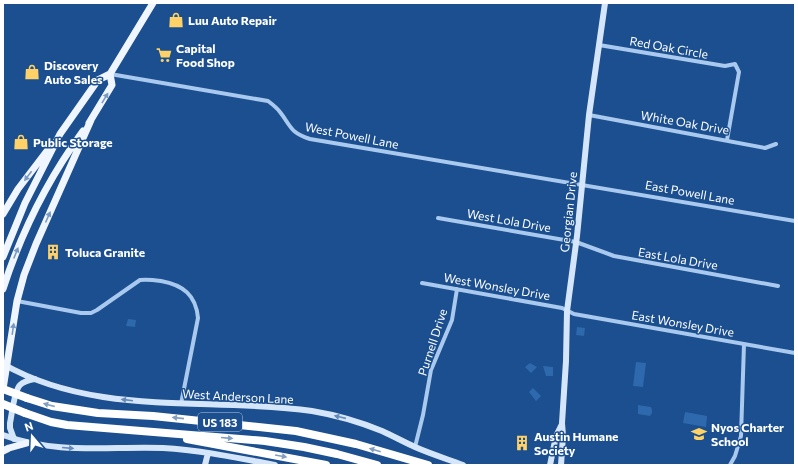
<svg xmlns="http://www.w3.org/2000/svg" width="798" height="468" viewBox="0 0 798 468" font-family="Commissioner,sans-serif">
  <style>
    .green { fill: #2e69ad }
    .lines { fill: none; stroke-linecap: round; stroke-linejoin: round }
    .street { stroke: #a9c9ee; stroke-width: 4 }
    .secondary { stroke: #d6e6fa; stroke-width: 6 }
    .primary { stroke: #f0f6ff; stroke-width: 7 }
    .highway { stroke: #fff; stroke-width: 8 }
    .highway-bridge { stroke: #fff; stroke-width: 8 }
    .oneway { fill: #7b9ac1 }
    .oneway2 { fill: #668bba }
    .oneway3 { fill: #829ec1 }
    .labels { text-anchor: middle; dominant-baseline: central; stroke-width: 3; stroke-linejoin: round; paint-order: stroke }
    .shield { fill: #1b4f8f; stroke: #bbcadd; stroke-width: 1 }
    .shield-label { font-size: 11px; font-weight: bold; fill: #fff }
    .poi-label { font-size: 12px; font-weight: bold; fill: #fff; stroke: #1b4f8f; text-anchor: start }
    .street-label { font-size: 12px; fill: #fff; stroke: #1b4f8f }
  </style>
  <rect width="100%" height="100%" fill="#1b4f8f"/>
  <!-- green -->
  <path class="green" d="M128,319L136,320L135,327L126,326Z
    M577,327L585,328L584,336L576,335Z
    M636,362L646,363L643,387L633,386Z
    M530,363L537,367L531,373L525,367Z
    M543,366L553,367V376H546Z
    M533,388L541,396L536,401L529,392Z
    M638,405L651,407L652,410V413L650,416L638,414Z
    M685,412L707,416L706,427L683,423Z"/>
  <g class="lines">
    <!-- street -->
    <path class="street" d="M599,45L725,66L735,64L739,72L727,140
      M110,74L268,101C272,104 277,108 280,112C291,126 290,133 310,139L795,221
      M589,115L765,148L776,144
      M438,218L576,242L614,256L778,286
      M422,283L562,308L574,314L795,353
      M17,301L81,313H91L97,310L140,280C147,279 154,280 161,281C183,285 196,295 198,318L181,404
      M415,447L423,415L431,370L452,320L457,289
      M730,465L735,456L741,436L744,344"/>
    <!-- secondary -->
    <path class="secondary" d="M3,364C98,418 209,396 312,411C336,415 360,422 382,431C393,436 404,442 415,447C431,454 447,459 463,465
      M3,435C57,455 108,446 163,448C201,450 238,458 275,465
      M14,439L10,428V423C12,414 14,391 20,385C24,381 30,380 35,379
      M205,465L208,453
      M550,465L556,436L562,424
      M561,465L563,436L562,423L566,361L567,311L577,236L589,115L605,3"/>
    <!-- primary -->
    <path class="primary" d="M89,123L112,85L110,74
      M3,214L18,189L50,147
      M3,257L25,203L60,134L98,80L110,74L153,3
      M3,289C21,233 48,179 83,131
      M3,389L17,301L24,275L36,244L91,120
      M3,451L9,448L27,443"/>
    <!-- highway -->
    <path class="highway" d="M27,398L52,406L98,413L153,416L296,431L356,444L428,465
      M25,413L51,422L67,425L265,441L304,447L337,454L377,465
      M187,439L326,465"/>
    <!-- highway-bridge -->
    <path class="highway-bridge" d="M3,389L27,398
      M3,404L25,413"/>
  </g>
  <!-- one-way arrows -->
  <defs><path id="oneway-solid" d="M-6-.8H1V-3.2L6.5 0L1 3.2V.8H-6Z"/></defs>
  <g class="oneway">
    <use href="#oneway-solid" transform="translate(105 98) rotate(-59)"/>
    <use href="#oneway-solid" transform="translate(28 176) rotate(127)"/>
    <use href="#oneway-solid" transform="translate(48 217) rotate(-66)"/>
    <use href="#oneway-solid" transform="translate(16 253) rotate(-68)"/>
    <use href="#oneway-solid" transform="translate(13 329) rotate(-82)"/>
  </g>
  <g class="oneway2">
    <use href="#oneway-solid" transform="translate(127 400) rotate(-173)"/>
    <use href="#oneway-solid" transform="translate(340 417) rotate(-167)"/>
    <use href="#oneway-solid" transform="translate(68 448) rotate(5)"/>
  </g>
  <g class="oneway3">
    <use href="#oneway-solid" transform="translate(49 405) rotate(-165)"/>
    <use href="#oneway-solid" transform="translate(178 418) rotate(-174)"/>
    <use href="#oneway-solid" transform="translate(227 438) rotate(5)"/>
    <use href="#oneway-solid" transform="translate(375 450) rotate(-164)"/>
    <use href="#oneway-solid" transform="translate(281 456) rotate(10)"/>
  </g>
  <!-- icons -->
  <defs>
    <symbol id="shop-bare" viewBox="-9 -9 18 18"><path d="M-5-2.5h2.3a2.7 3.5 0 0 1 5.4 0H5L5.5 6h-11ZM-1.5-2.5h3a1.5 2.3 0 0 0-3 0Z" fill="#ffd166" stroke="#1b4f8f" stroke-width="2.5" paint-order="stroke"/></symbol>
    <symbol id="supermarket-bare" viewBox="-9 -9 18 18"><path d="M-6-5.5h2.5l.6 2H6L4.5 2H-2.5L-4.4-4H-6ZM-1.5 3.2a1.3 1.3 0 1 0 .1 0ZM3 3.2a1.3 1.3 0 1 0 .1 0Z" fill="#ffd166" stroke="#1b4f8f" stroke-width="2.5" paint-order="stroke"/></symbol>
    <symbol id="building-bare" viewBox="-9 -9 18 18"><path d="M-4-6H4V6H1V3H-1V6H-4ZM-2.5-4.3h1.7v1.8h-1.7ZM.8-4.3h1.7v1.8H.8ZM-2.5-1h1.7V.8h-1.7ZM.8-1h1.7V.8H.8Z" fill="#ffd166" stroke="#1b4f8f" stroke-width="2.5" paint-order="stroke"/></symbol>
    <symbol id="school-bare" viewBox="-9 -9 18 18"><path d="M0-5L7-2L0 1L-7-2ZM-4 1L0 2.5L4 1V4Q0 6-4 4Z" fill="#ffd166" stroke="#1b4f8f" stroke-width="2.5" paint-order="stroke"/></symbol>
  </defs>
  <g fill-rule="evenodd">
    <use href="#shop-bare" x="165" y="9" width="22" height="22"/>
    <use href="#supermarket-bare" x="153" y="44" width="22" height="22"/>
    <use href="#shop-bare" x="21" y="61" width="22" height="22"/>
    <use href="#shop-bare" x="10" y="131" width="22" height="22"/>
    <use href="#building-bare" x="42" y="241" width="22" height="22"/>
    <use href="#school-bare" x="688" y="423" width="22" height="22"/>
    <use href="#building-bare" x="511" y="432" width="22" height="22"/>
  </g>
  <g class="labels">
    <!-- shield labels -->
    <rect class="shield" x="198" y="413" width="44" height="18" rx="3"/>
    <g class="shield-label">
      <text x="220" y="422">US 183</text>
    </g>
    <!-- poi labels -->
    <g class="poi-label">
      <text x="188" y="20">Luu Auto Repair</text>
      <text x="176" y="48">Capital<tspan x="176" dy="14">Food Shop</tspan></text>
      <text x="44" y="65">Discovery<tspan x="44" dy="14">Auto Sales</tspan></text>
      <text x="33" y="142">Public Storage</text>
      <text x="65" y="252">Toluca Granite</text>
      <text x="711" y="427">Nyos Charter<tspan x="711" dy="14">School</tspan></text>
      <text x="534" y="436">Austin Humane<tspan x="534" dy="14">Society</tspan></text>
    </g>
    <!-- street labels -->
    <g class="street-label">
      <text transform="translate(669 47) rotate(10)">Red Oak Circle</text>
      <text transform="translate(685 122) rotate(10)">White Oak Drive</text>
      <text transform="translate(352 135) rotate(11)">West Powell Lane</text>
      <text transform="translate(690 192) rotate(10)">East Powell Lane</text>
      <text transform="translate(568 212) rotate(-84)">Georgian Drive</text>
      <text transform="translate(509 220) rotate(10)">West Lola Drive</text>
      <text transform="translate(678 258) rotate(10)">East Lola Drive</text>
      <text transform="translate(497 286) rotate(10)">West Wonsley Drive</text>
      <text transform="translate(683 323) rotate(10)">East Wonsley Drive</text>
      <text transform="translate(432 342) rotate(-72)">Purnell Drive</text>
      <text transform="translate(238 396) rotate(3)">West Anderson Lane</text>
    </g>
  </g>
  <!-- border -->
  <rect width="798" height="468" fill="none" stroke="#ffffff" stroke-width="8"/>
  <!-- north arrow -->
  <g transform="translate(32 436) rotate(341)" stroke="#1b4f8f" stroke-width="3" paint-order="stroke">
  <path d="M0-3L7 15L0 10L-7 15Z" fill="#ffffff"/>
  <text y="-6" font-size="11" font-weight="bold" text-anchor="middle" fill="#ffffff">N</text>
  </g>
</svg>
